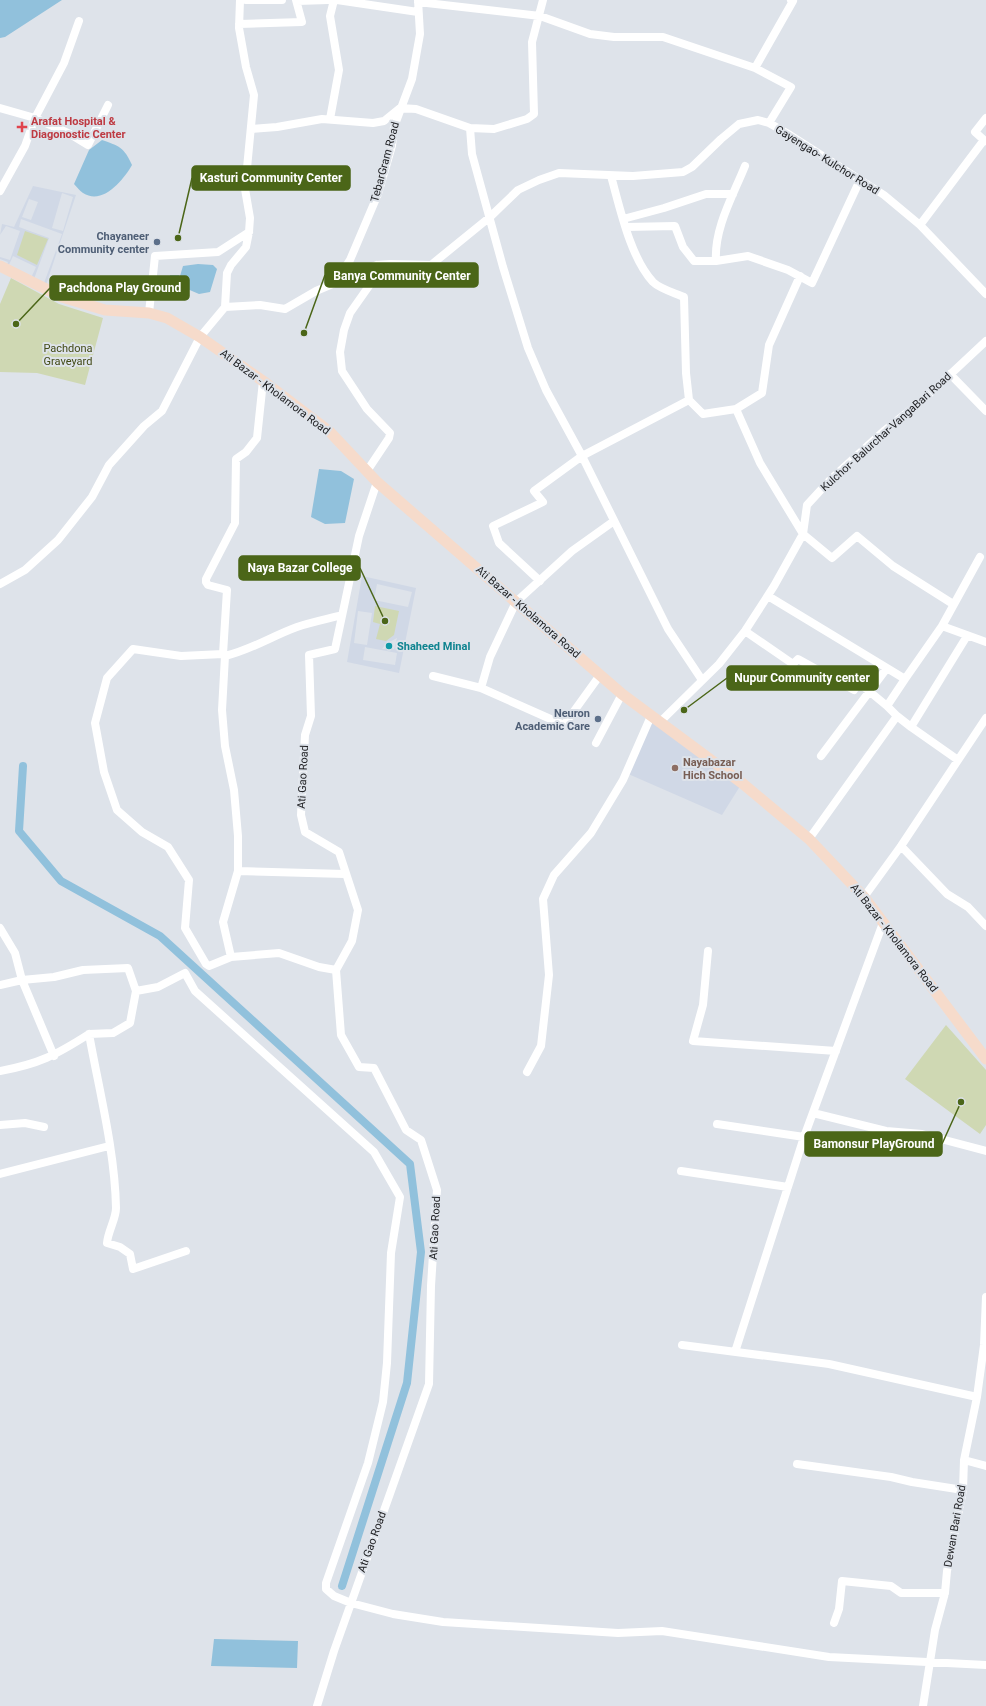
<svg xmlns="http://www.w3.org/2000/svg" width="986" height="1706" viewBox="0 0 986 1706" font-family="Roboto,sans-serif">
  <style>
    .built { fill: #d0d8e6; fill-rule: evenodd }
    .green { fill: #cfd8b3 }
    .water { fill: #91c1dc }
    .lines { fill: none; stroke-linecap: round; stroke-linejoin: round }
    .canal { stroke: #91c1dc; stroke-width: 8 }
    .street { stroke: #fff; stroke-width: 8 }
    .secondary { stroke: #f6dbcb; stroke-width: 11 }
    .health-dot { fill: #e0444e; stroke: #dee3ea; stroke-width: 1.5 }
    .service-dot { fill: #5c6f8a; stroke: #dee3ea; stroke-width: 1.5 }
    .culture-dot { fill: #0f9aa8; stroke: #dee3ea; stroke-width: 1.5 }
    .education-dot { fill: #8d6e63; stroke: #dee3ea; stroke-width: 1.5 }
    .labels { text-anchor: middle; dominant-baseline: central; stroke-width: 4; stroke-linejoin: round; paint-order: stroke }
    .health-label { font-size: 11px; font-weight: bold; fill: #be3a42; stroke: #dee3ea; text-anchor: start }
    .street-label { font-size: 11px; fill: #212225; stroke: #dee3ea }
    .service-label { font-size: 11px; font-weight: bold; fill: #4e5e75; stroke: #dee3ea; text-anchor: end }
    .park-label { font-size: 11px; fill: #424a16; stroke: #dee3ea }
    .culture-label { font-size: 11px; font-weight: bold; fill: #0d838f; stroke: #dee3ea; text-anchor: start }
    .education-label { font-size: 11px; font-weight: bold; fill: #785e54; stroke: #dee3ea; text-anchor: start }
    .leader { fill: none; stroke: #4b6618; stroke-width: 1.5 }
    .callout-dot { fill: #4b6618; stroke: #dee3ea; stroke-width: 1.5 }
    .callout { fill: #4b6618; stroke: #4b6618; stroke-width: 1.5 }
    .callout-label { font-size: 12px; text-anchor: middle; font-weight: bold; fill: #fff }
  </style>
  <rect width="100%" height="100%" fill="#dee3ea"/>
  <!-- built -->
  <path class="built" d="M33,186L76,195L46,285L6,267L8,262L0,259V257L10,260L20,231L6,226L0,235L2,224L14,227ZM62,193L73,197L63,231L52,228ZM29,199L38,202L31,220L22,217ZM21,219L62,234L44,283L34,279L49,238L19,227ZM13,256L36,267L31,278L8,267Z
    M362,576L416,588L399,673L347,662ZM377,584L412,592L408,607L374,600ZM358,611L372,613L367,645L354,643ZM398,611L391,636L388,638L380,624ZM397,638L394,649H382L386,644ZM365,647L397,653L395,665L363,660Z
    M651,716L742,783L722,815L626,773Z"/>
  <!-- green -->
  <path class="green" d="M25,231L48,239L37,265L17,255Z
    M11,278L59,304L103,318L85,385L37,373L0,372V304Z
    M375,606L399,611L394,635L386,641L376,639L380,624L373,622Z
    M946,1025L986,1070V1125L980,1134L905,1079Z"/>
  <!-- water -->
  <path class="water" d="M0,0H62L5,37L0,38Z
    M102,140C119,146 124,147 132,165C124,179 103,206 83,193C80,191 77,187 74,184L89,150Z
    M198,264L213,265L217,269L210,292L199,294L185,288L180,276L183,266Z
    M170,275H179V293H170Z
    M319,469L341,471L354,479L345,523L325,524L311,517Z
    M214,1639L298,1641L297,1668L211,1666Z"/>
  <g class="lines">
    <!-- canal -->
    <path class="canal" d="M23,766L19,831L61,881L160,936L410,1164L421,1252L407,1383L342,1586"/>
    <!-- street -->
    <path class="street" d="M246,0H282
      M337,0L418,12
      M297,1L328,0
      M418,2L540,16L590,34L614,37H663L755,68L791,87L769,123
      M79,21L64,63L35,118L70,134L88,145L108,105
      M239,24L302,22L296,0
      M755,68L793,1L791,0
      M0,108L35,118L25,146L0,191
      M330,119L339,70L330,16L334,0
      M470,128L472,154L503,267L528,348L546,390L582,456L668,629L702,680
      M252,129L277,127L322,119L373,123L384,121L400,108L416,109L470,128L494,129L527,119L534,114L532,42L543,0
      M984,140L975,132L986,118
      M611,176C620,208 630,257 653,282C660,289 675,293 684,297L686,373L689,400L703,414L736,409L760,463L803,534L832,558L857,536L893,566L953,604
      M623,219L664,208L706,194H733
      M920,225L984,140L986,141
      M626,227L675,226L683,247L694,261H716L748,256L788,270L812,283L860,180
      M716,261C714,228 733,196 745,166
      M337,280L350,260L378,194L392,146L394,127L412,79L420,34L418,0
      M225,307L227,273L231,265L246,247L249,232L250,218L245,189L254,95L246,67L239,28L240,0
      M149,313L155,256L218,252L249,232
      M950,374L986,411
      M736,409L762,393L769,345L800,276
      M367,471L389,438L390,433L367,409L342,371L340,352L344,330L350,313L369,286L377,265
      M980,557L942,626L986,642
      M540,581L499,543L493,526L543,502L534,491L582,456L689,400
      M0,584L25,570L58,540L92,497L109,465L144,426L162,411L200,337L225,307L260,305L285,309L316,291L377,265L390,264L431,265L490,217L518,190L539,180L559,173L633,176L683,172L692,167L721,139L739,124L758,120L769,123L790,135L884,195L920,225L986,294
      M768,596L905,679L942,626
      M745,631L793,664L798,659L854,690L858,682L887,706
      M223,654L227,590L208,585L206,582V579L235,523L236,459L246,452L257,438L263,381
      M225,656L222,710L225,746L234,790L238,836V871L345,874
      M433,676L481,688L564,725L600,675
      M481,688L490,657L516,602L572,551L614,521
      M897,716L911,727L967,636
      M660,722L719,664L745,631L774,586L803,534L807,505L830,480L885,430L925,398L986,341
      M911,727L958,760
      M596,743L622,694
      M821,756L887,668
      M809,839L897,716L887,706L905,679
      M901,846L947,894L968,907L986,926
      M864,897L901,846L986,718
      M0,928L15,953L22,980L54,1056
      M708,951L703,1005L693,1041L836,1051
      M231,957L223,922L238,871
      M336,970L319,967L279,953L231,957L209,966L206,964L185,928L189,880L168,847L142,832L117,810L104,772L95,723L107,678L133,649L181,656L223,654L225,656C251,650 272,636 297,627C311,622 327,619 342,615
      M0,985L22,980L54,977L83,970L128,968L136,991
      M89,1034L113,1033L130,1023L136,991L158,987L185,973L195,991L374,1152L400,1197L391,1253L387,1363L383,1402L368,1463L326,1583V1589L334,1596L351,1603L393,1614L443,1622L618,1633L662,1631L829,1657L986,1665
      M0,1071C39,1064 56,1055 89,1034C99,1090 115,1151 116,1208C116,1219 108,1231 107,1243L120,1247L130,1254L133,1269L186,1251
      M527,1072L541,1046L549,975L543,899L554,875L591,833L623,780L651,716
      M813,1113L886,1131L922,1134L986,1151
      M717,1124L804,1137
      M0,1125L25,1123L44,1127
      M681,1171L788,1187
      M0,1174L109,1146
      M682,1345L829,1364L977,1397
      M735,1352L804,1137L883,923
      M964,1460L986,1466
      M797,1464L891,1477L912,1482L963,1490
      M834,1623L839,1609L842,1581L891,1586L901,1593H945
      M317,1706L334,1651L429,1384L431,1286L437,1190L421,1140L406,1130L374,1068L359,1067L341,1035L336,970L352,941L358,910L339,852L305,832L301,815L305,735L311,716L309,655L335,649L359,536L377,482
      M923,1706L935,1630L945,1593L947,1571L963,1490L964,1460L977,1397L984,1345L986,1297"/>
    <!-- secondary -->
    <path class="secondary" d="M0,266L62,297L105,310L149,313L167,318L200,337L263,381L330,432L377,482L622,694L742,783L809,839L864,897L986,1059"/>
  </g>
  <!-- markers -->
  <path class="health-dot" d="M20 121h4v4h4v4h-4v4h-4v-4h-4v-4h4z"/>
  <g class="service-dot">
    <circle cx="157" cy="242" r="4"/>
    <circle cx="598" cy="719" r="4"/>
  </g>
  <circle class="culture-dot" cx="389" cy="646" r="4"/>
  <circle class="education-dot" cx="675" cy="768" r="4"/>
  <g class="labels">
    <!-- health labels -->
    <g class="health-label">
      <text x="31" y="121">Arafat Hospital &amp;<tspan x="31" dy="13">Diagonostic Center</tspan></text>
    </g>
    <!-- street labels -->
    <g class="street-label">
      <text transform="translate(827 160) rotate(32)">Gayengao- Kulchor Road</text>
      <text transform="translate(385 162) rotate(-75)">TebarGram Road</text>
      <text transform="translate(275 392) rotate(37)">Ati Bazar - Kholamora Road</text>
      <text transform="translate(886 432) rotate(-42)">Kulchor- Balurchar-VangaBari Road</text>
      <text transform="translate(528 612) rotate(41)">Ati Bazar - Kholamora Road</text>
      <text transform="translate(303 777) rotate(-87)">Ati Gao Road</text>
      <text transform="translate(894 938) rotate(52)">Ati Bazar - Kholamora Road</text>
      <text transform="translate(435 1228) rotate(-87)">Ati Gao Road</text>
      <text transform="translate(955 1526) rotate(-80)">Dewan Bari Road</text>
      <text transform="translate(372 1542) rotate(-70)">Ati Gao Road</text>
    </g>
    <!-- service labels -->
    <g class="service-label">
      <text x="149" y="236">Chayaneer<tspan x="149" dy="13">Community center</tspan></text>
      <text x="590" y="713">Neuron<tspan x="590" dy="13">Academic Care</tspan></text>
    </g>
    <!-- park labels -->
    <g class="park-label">
      <text x="68" y="348">Pachdona<tspan x="68" dy="13">Graveyard</tspan></text>
    </g>
    <!-- culture labels -->
    <g class="culture-label">
      <text x="397" y="646">Shaheed Minal</text>
    </g>
    <!-- education labels -->
    <g class="education-label">
      <text x="683" y="762">Nayabazar<tspan x="683" dy="13">Hich School</tspan></text>
    </g>
  </g>
  <!-- callouts -->
  <path class="leader" d="M178 238L192 178M304 333L325 275M16 324L50 288M385 621L360 568M684 710L727 678M961 1102L942 1144"/>
  <g class="callout-dot">
    <circle cx="178" cy="238" r="4"/>
    <circle cx="304" cy="333" r="4"/>
    <circle cx="16" cy="324" r="4"/>
    <circle cx="385" cy="621" r="4"/>
    <circle cx="684" cy="710" r="4"/>
    <circle cx="961" cy="1102" r="4"/>
  </g>
  <g class="callout">
    <rect x="192" y="166" width="158" height="24" rx="4"/>
    <rect x="325" y="263" width="153" height="24" rx="4"/>
    <rect x="50" y="276" width="139" height="24" rx="4"/>
    <rect x="239" y="556" width="121" height="24" rx="4"/>
    <rect x="727" y="666" width="151" height="24" rx="4"/>
    <rect x="805" y="1132" width="137" height="24" rx="4"/>
  </g>
  <g class="callout-label">
    <text x="271" y="182">Kasturi Community Center</text>
    <text x="402" y="280">Banya Community Center</text>
    <text x="120" y="292">Pachdona Play Ground</text>
    <text x="300" y="572">Naya Bazar College</text>
    <text x="802" y="682">Nupur Community center</text>
    <text x="874" y="1148">Bamonsur PlayGround</text>
  </g>
</svg>
